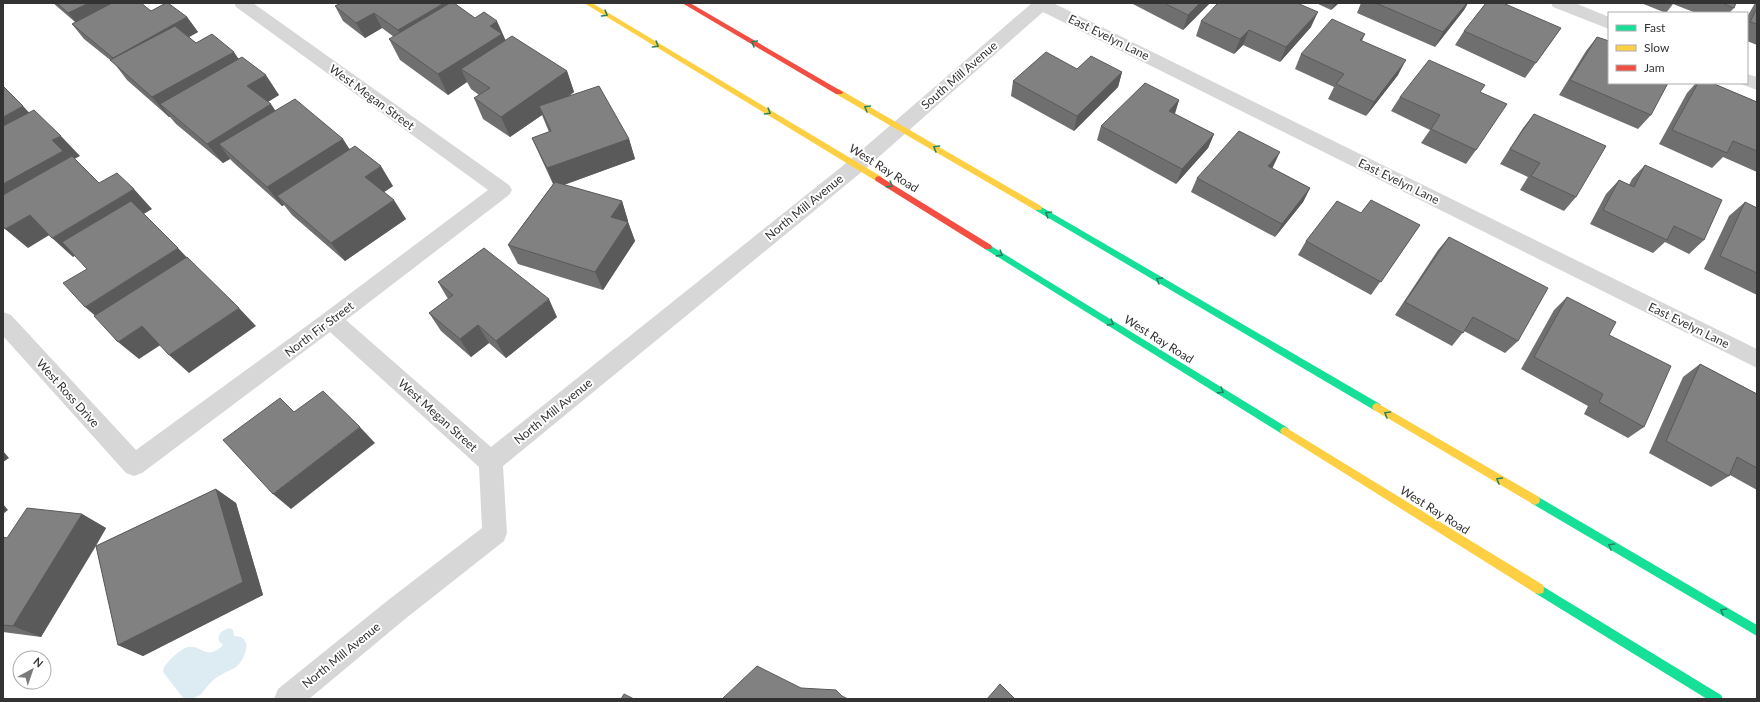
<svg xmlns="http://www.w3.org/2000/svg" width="1760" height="702" viewBox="0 0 1760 702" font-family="Lato,sans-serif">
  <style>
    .water { fill: #ddebf3 }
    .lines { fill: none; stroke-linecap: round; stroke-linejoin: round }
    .street { fill: #d7d7d7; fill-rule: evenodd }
    .fast { fill: #16e098; fill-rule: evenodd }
    .slow { fill: #ffcf43; fill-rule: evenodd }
    .jam { fill: #f24e42; fill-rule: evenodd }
    .wall { fill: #6f6f6f }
    .shaded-wall { fill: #5a5a5a }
    .building { fill: #818181; stroke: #5a5a5a }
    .oneway { stroke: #268160 }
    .labels { text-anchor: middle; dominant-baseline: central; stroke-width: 4; stroke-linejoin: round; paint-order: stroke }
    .street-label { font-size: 12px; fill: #333; stroke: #fff }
  </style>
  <rect width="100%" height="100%" fill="#fff"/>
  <!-- water -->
  <path class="water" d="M230,628L233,630L234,636L241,637C246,640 247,645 246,650C240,671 230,668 216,678C201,689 205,699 184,699L163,672L164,667C168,661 180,649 188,647C202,644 206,662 223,645L219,641C217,633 223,630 230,628Z"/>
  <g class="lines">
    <!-- street -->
    <path class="street" d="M234,3H253L509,185L512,190L509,195L346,320L491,447L850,160L1032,3H1053L1757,349V368L1043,12L864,170L503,466L507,533L504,541L405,619L309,699H274L278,689L387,601L482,528L479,467L330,332L142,473L134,476L126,473L3,336V312L11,315L136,450L323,314L488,190L236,7Z
      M1551,3H1575L1609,17V29L1553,7Z
      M1747,74L1757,77V90L1741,84L1740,83H1747Z"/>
    <!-- fast -->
    <path class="fast" d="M1038,205L1380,404L1382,407L1380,410L1377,411L1374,410L1035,210L1034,208L1035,206Z
      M988,244L1288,428L1290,431L1288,434L1285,435L1282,434L985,249L984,247L985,245Z
      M1535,495L1757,625V636L1531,503L1530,500L1531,497Z
      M1539,584L1721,695L1723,699H1707L1535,593L1534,589L1535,585Z"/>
    <!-- slow -->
    <path class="slow" d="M584,3H592L882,177L883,179L882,181H876Z
      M839,89L1041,206L1042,208L1041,210H1035L836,94V90Z
      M1377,403L1539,497L1540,500L1539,503L1535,505L1531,503L1374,410L1372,407L1374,404Z
      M1285,427L1543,585L1544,589L1543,593L1539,594L1535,593L1282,434L1280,431L1282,428Z"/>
    <!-- jam -->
    <path class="jam" d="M682,3H690L843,92L842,94H836Z
      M879,176L991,245L992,247L991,249H985L876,181L875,179L876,177Z"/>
  </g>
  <!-- wall -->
  <path class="wall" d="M53,3H141L151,11L187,17L198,32L189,37L196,43L238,58L279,95L268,102L275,111L350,149L393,186L384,192L406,219L345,261L292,215L284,205L282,206L235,164L230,159L223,163L176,124L170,117H169L127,80L114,63L84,39L72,24L75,22Z
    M341,3L505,40L567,71L574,92L568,97L629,139L635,159L564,185L622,201L628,221L627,222H628L635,241L603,290L518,264L508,245L553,184L541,158L532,138L549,132L542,115L510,137L483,119L474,98L479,95L471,89L467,82L448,95L400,60L389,39L394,37L382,28L365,38L343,21L335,6Z
    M1131,3H1210L1183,30Z
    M1316,3H1339L1331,10Z
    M1361,3H1468L1464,10L1435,47L1357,13Z
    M1641,3H1736L1734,8L1729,13H1696L1673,4L1666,13Z
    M1755,3H1757V45L1747,41V17Z
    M1201,21L1311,27L1280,62L1243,45L1234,54L1196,36Z
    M1561,28L1525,78L1455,45L1464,31Z
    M1365,34L1362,41L1398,75L1366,116L1328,99L1334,87L1295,69L1301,54Z
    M1597,37L1651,115L1638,129L1559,95L1586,51Z
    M1077,69L1122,72L1118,87L1074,131L1011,96L1013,81Z
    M1696,83H1712L1757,102V172L1723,157L1712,168L1659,144L1687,93Z
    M1480,92L1476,150L1466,164L1421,143L1430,130L1391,111L1400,97Z
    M1179,100L1175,114L1214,134L1208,148L1176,184L1097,140L1101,126Z
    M1534,114L1576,197L1564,211L1520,190L1528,177L1500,164L1523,128Z
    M1645,165L1704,240L1689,254L1665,242L1653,253L1590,224L1606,194L1619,180L1629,185L1632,179Z
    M1273,167L1272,168L1310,188L1303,202L1275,237L1191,192L1197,178Z
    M1745,202L1757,208V295L1704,269L1729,216Z
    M1361,213L1420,225L1371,295L1298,255L1306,241Z
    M1449,237L1518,341L1505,353L1464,331L1452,346L1395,315L1438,250Z
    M438,282L557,317L506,358L489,343L471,357L441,331L429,313L448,299Z
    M1567,297L1609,335L1644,427L1628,438L1584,414L1588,406L1521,369L1554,310Z
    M1700,364L1757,394V490L1730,475L1729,476L1711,487L1649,453L1683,377Z
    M216,489L236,503L263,595L143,656L118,645L96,546L41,637L3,632V537L7,538L82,514L106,528L96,546Z"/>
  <!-- shaded-wall -->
  <path class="shaded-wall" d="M89,3H130L81,28L68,13Z
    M444,3H451L405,45L398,30Z
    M1200,3H1210L1183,30L1188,15Z
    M1335,3H1339L1331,10Z
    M1467,3H1468L1464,10L1435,47L1443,32Z
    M1318,12L1311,27L1280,62L1286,47Z
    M374,13L382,28L365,38L356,23Z
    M187,17L198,32L125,73L113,58Z
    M497,21L506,41L461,69L467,82L448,95L438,74L490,26Z
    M1249,30L1243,45L1234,54L1240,39Z
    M234,52L248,73L160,104L170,117H169L152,97Z
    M1406,60L1398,75L1366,116L1374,102Z
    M567,71L574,92L542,114L539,106L542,115L510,137L501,117Z
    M1122,72L1118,87L1074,131L1077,116Z
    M266,75L279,95L261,106L247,86Z
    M1179,100L1174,115L1169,111Z
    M271,104L285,125L219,144L230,159L223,163L207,144Z
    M23,106L37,121L3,139V117Z
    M1214,134L1208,148L1176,184L1182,169Z
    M61,136L80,156L3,198V184L52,140Z
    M343,139L356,159L277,196L284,205L282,206L267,187Z
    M629,139L635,159L555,188L547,168Z
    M1280,152L1273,167L1262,181L1268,166Z
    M381,166L393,186L378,196L365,177Z
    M1310,188L1303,202L1275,237L1282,224Z
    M134,189L152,209L73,257L52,238Z
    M394,200L406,219L345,261L331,243Z
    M622,201L628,221L618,236L611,217Z
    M30,215L51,234L28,248L5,229Z
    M628,222L635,241L603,290L595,272Z
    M178,248L196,267L106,325L85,307Z
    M549,299L557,317L506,358L496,341Z
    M239,308L256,326L189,373L169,355Z
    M478,325L489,343L471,357L460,339Z
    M142,326L162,344L139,359L118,342Z
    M360,427L375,443L291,509L273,494Z
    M3,451L9,458L3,462Z
    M216,489L236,503L263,595L143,656L118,645Z
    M3,504L8,510L3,514Z
    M82,514L106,528L41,637L13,626Z"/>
  <!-- building -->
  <path class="building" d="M57,3H89L68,13Z
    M112,3H141L151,11L166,3H168L187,17L113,58L72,24Z
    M341,3H444L398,30L374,13L356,23L335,6Z
    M450,3H454L475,18L484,12L497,21L490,26L502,34L438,74L389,39Z
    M1164,3H1200L1188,15Z
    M1218,3H1297L1318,12L1286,47L1249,30L1240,39L1201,21Z
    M1376,3H1467L1443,32Z
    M1486,3H1503L1561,28L1536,63L1464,31Z
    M1722,3H1736L1734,8Z
    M1757,8V24L1750,22Z
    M1332,19L1365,34L1360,40L1406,60L1374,102L1336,84L1344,74L1301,54Z
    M175,26L196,43L212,34L234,52L152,97L110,60Z
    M512,36L567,71L501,117L474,98L490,88L461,69Z
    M1597,37L1609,41V83H1668L1651,115L1570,80Z
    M1046,52L1077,69L1091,56L1122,72L1077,116L1013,81Z
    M242,57L266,75L247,86L271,104L207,144L160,104Z
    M1429,60L1485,85L1480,92L1507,104L1476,150L1431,129L1440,115L1400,97Z
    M1145,83L1179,100L1169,111L1214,134L1182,169L1101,126Z
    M1698,83H1712L1757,102V151L1733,141L1727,153L1672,130Z
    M3,86L23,106L3,117Z
    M599,86L629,139L547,168L532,138L551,131L539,106Z
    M295,99L343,139L267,187L219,144Z
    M34,110L61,136L52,140L63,151L3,184V126Z
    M1534,114L1606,146L1576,197L1531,176L1540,163L1510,149Z
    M1239,131L1280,152L1268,166L1310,188L1282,224L1197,178Z
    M355,146L381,166L365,177L394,200L331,243L277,196Z
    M72,156L99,183L117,173L134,189L52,238L30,215L5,229L3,226V195Z
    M1645,165L1722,200L1704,240L1674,226L1667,240L1603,210L1619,180L1634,187Z
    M555,182L622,201L611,217L628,222L595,272L508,245Z
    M1371,200L1420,225L1381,282L1306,241L1337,201L1361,213Z
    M131,201L178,248L85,307L63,283L87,269L62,242Z
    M1745,202L1757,208V273L1720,256Z
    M1449,237L1548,288L1518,341L1473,317L1463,333L1405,302Z
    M484,248L549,299L496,341L478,325L460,339L429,313L453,295L438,282Z
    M187,257L239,308L169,355L142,326L118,342L94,316Z
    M1567,297L1616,322L1609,335L1671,366L1644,427L1599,402L1603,394L1534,357Z
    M1700,364L1757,394V468L1737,457L1729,476L1666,441Z
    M323,391L360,427L273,494L223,440L280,398L294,412Z
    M216,489L243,582L118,645L96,546Z
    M27,508L82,514L13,626L3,625V537L7,538Z
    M757,666L801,688L836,690L842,696L848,699H722Z
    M1000,684L1015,699H987Z
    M624,694L634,699H621Z"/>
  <!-- one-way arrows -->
  <defs><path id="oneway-chevron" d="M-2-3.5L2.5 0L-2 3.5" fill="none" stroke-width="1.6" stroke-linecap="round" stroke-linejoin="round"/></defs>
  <g class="oneway">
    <use href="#oneway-chevron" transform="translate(605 14) rotate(31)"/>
    <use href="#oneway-chevron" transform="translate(754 43) rotate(-150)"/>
    <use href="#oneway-chevron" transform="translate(656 45) rotate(31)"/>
    <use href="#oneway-chevron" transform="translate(867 108) rotate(-150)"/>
    <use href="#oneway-chevron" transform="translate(768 112) rotate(31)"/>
    <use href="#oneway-chevron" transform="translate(936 148) rotate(-149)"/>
    <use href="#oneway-chevron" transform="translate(890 185) rotate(32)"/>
    <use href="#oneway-chevron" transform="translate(1048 214) rotate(-149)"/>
    <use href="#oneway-chevron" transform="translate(1000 254) rotate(32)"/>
    <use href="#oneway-chevron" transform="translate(1159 280) rotate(-149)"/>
    <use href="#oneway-chevron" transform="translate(1111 323) rotate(32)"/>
    <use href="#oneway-chevron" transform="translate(1221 391) rotate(32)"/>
    <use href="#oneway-chevron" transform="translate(1387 414) rotate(-150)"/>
    <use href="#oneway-chevron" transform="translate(1499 480) rotate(-150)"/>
    <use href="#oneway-chevron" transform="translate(1611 546) rotate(-150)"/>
    <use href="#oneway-chevron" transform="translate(1723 611) rotate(-150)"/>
  </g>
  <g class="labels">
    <!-- street labels -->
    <g class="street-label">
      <text transform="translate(1109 37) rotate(26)">East Evelyn Lane</text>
      <text transform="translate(959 75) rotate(-41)">South Mill Avenue</text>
      <text transform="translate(372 97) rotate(36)">West Megan Street</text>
      <text transform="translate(884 168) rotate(32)">West Ray Road</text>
      <text transform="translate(1399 181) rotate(26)">East Evelyn Lane</text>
      <text transform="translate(804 207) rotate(-39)">North Mill Avenue</text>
      <text transform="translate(1689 325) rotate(26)">East Evelyn Lane</text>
      <text transform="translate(319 329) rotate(-37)">North Fir Street</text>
      <text transform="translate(1159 339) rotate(32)">West Ray Road</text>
      <text transform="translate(68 393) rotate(48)">West Ross Drive</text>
      <text transform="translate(553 411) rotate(-39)">North Mill Avenue</text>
      <text transform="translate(438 415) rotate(42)">West Megan Street</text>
      <text transform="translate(1435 510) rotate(32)">West Ray Road</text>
      <text transform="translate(341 655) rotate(-39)">North Mill Avenue</text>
    </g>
  </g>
  <!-- border -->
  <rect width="1760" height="702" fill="none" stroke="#333333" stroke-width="8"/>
  <!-- legend -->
  <rect x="1608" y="12" width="140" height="72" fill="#ffffff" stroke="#adadad"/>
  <rect x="1616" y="25" width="20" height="6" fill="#16e098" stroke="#adadad"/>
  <text x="1644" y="32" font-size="12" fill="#333333">Fast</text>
  <rect x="1616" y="45" width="20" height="6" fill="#ffcf43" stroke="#adadad"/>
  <text x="1644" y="52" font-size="12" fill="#333333">Slow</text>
  <rect x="1616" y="65" width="20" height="6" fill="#f24e42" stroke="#adadad"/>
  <text x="1644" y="72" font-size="12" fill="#333333">Jam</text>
  <!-- north arrow -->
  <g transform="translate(32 670) rotate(40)"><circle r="19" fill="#ffffff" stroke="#adadad"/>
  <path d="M0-3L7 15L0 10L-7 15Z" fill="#7a7a7a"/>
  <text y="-6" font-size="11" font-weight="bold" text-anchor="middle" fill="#333333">N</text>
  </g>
</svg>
